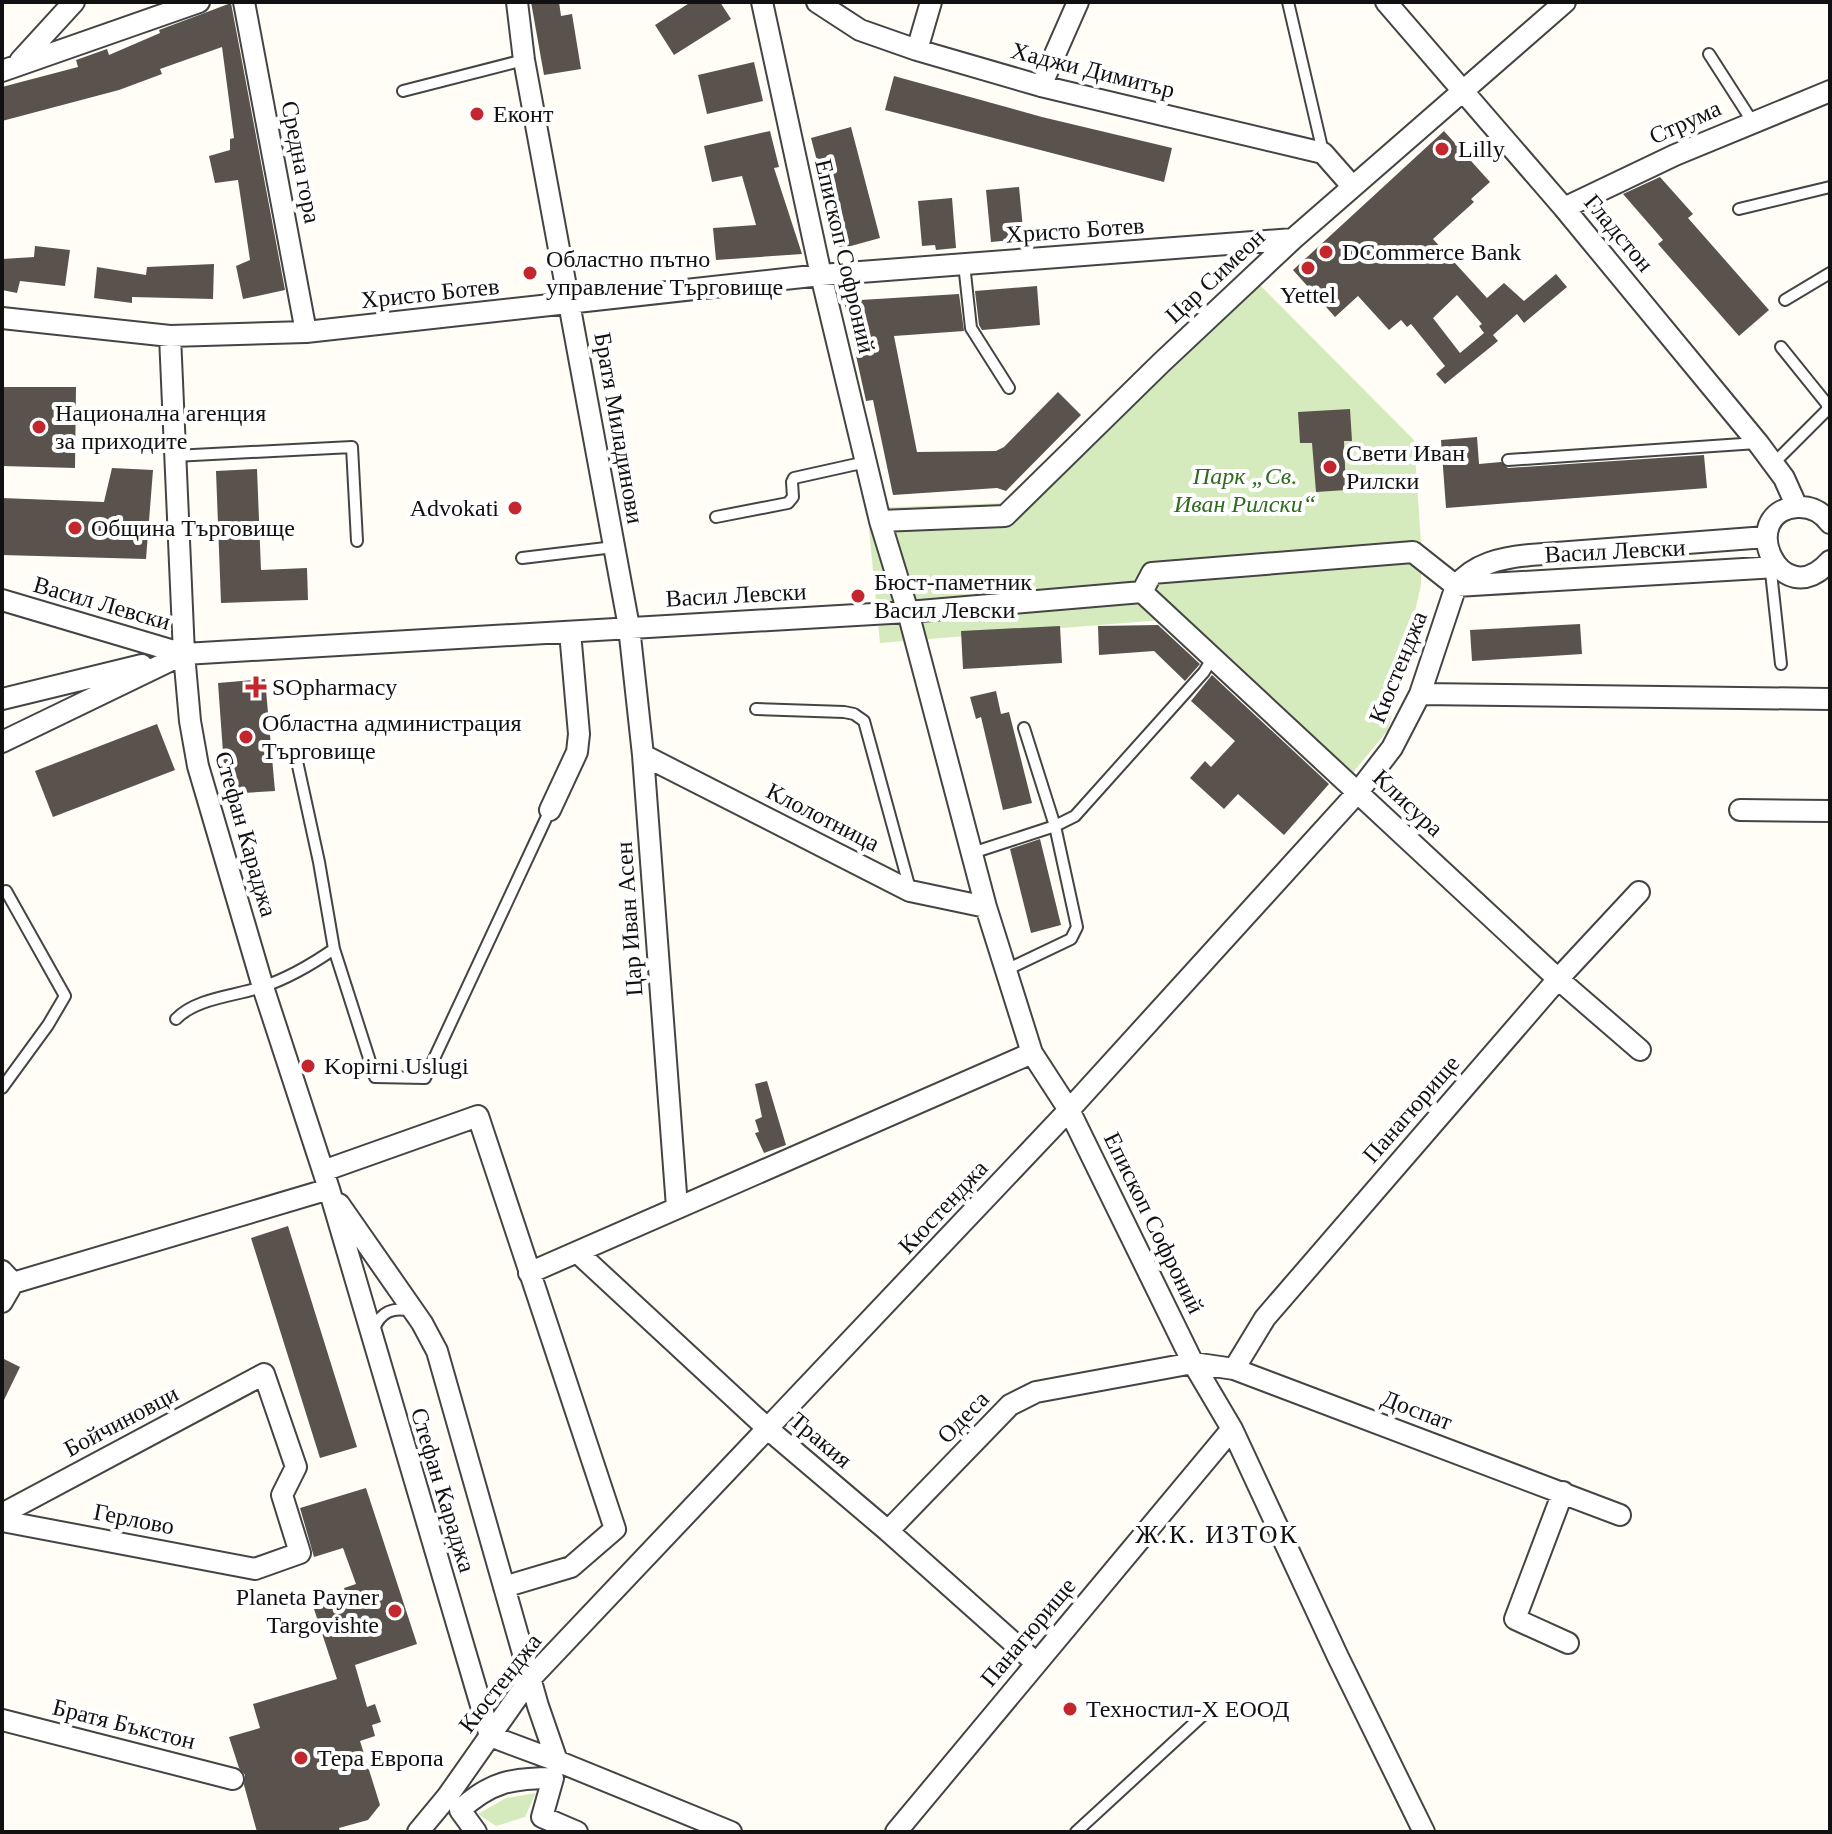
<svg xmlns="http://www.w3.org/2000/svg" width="1832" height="1834" viewBox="0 0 1832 1834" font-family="'Times New Roman',serif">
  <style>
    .green { fill: #d5ebbd }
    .building { fill: #5a524d; fill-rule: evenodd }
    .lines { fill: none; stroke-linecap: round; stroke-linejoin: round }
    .lane-casing { stroke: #444; stroke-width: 14 }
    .street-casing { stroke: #444; stroke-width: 24 }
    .lane { stroke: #fff; stroke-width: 10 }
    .street { stroke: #fff; stroke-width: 20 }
    .poi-dot { fill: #c4262e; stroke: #fff; stroke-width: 3 }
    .labels { text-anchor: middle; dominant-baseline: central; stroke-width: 8; stroke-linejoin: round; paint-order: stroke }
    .street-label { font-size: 24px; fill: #111; stroke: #fff }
    .poi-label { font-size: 24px; fill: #111; stroke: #fff; text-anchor: start }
    .park-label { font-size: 24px; font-style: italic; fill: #2f6b1f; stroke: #fff }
    .neighbourhood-label { font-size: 26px; letter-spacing: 2px; fill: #111; stroke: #fff }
  </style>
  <rect width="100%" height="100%" fill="#fffdf5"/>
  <!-- green -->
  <path class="green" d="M1248,273L1414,440L1421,542V585L1388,730L1341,787L1161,620L880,643L867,508L1007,503Z
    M536,1793L525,1817L496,1826L478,1814L506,1798Z"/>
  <!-- building -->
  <path class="building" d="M531,2H559L561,16L572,14L581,69L544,75Z
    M691,2H720L731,19L674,55L655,25Z
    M231,3L285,290L243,299L236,266L250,260L238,180L215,183L209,156L230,150V139L234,138L222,47L160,69L162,74L119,90L2,121V87L78,67L76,60L107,49L109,55L160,33L159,30Z
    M754,62L763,101L707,114L698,75Z
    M894,76L1042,117L1172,148L1164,182L885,110Z
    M851,127L880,238L840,249L811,138Z
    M770,131L779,167L774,168L802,254L716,260L713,228L756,225L742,176L712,182L704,146Z
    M1444,131L1490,182L1471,199L1474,202L1433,239L1487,298L1504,283L1524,301L1556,274L1567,287L1524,323L1517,314L1493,335L1498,341L1445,384L1436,374L1445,366L1411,324L1407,327L1401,320L1389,330L1358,296L1335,317L1293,270ZM1457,295L1482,324L1479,326L1484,333L1460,353L1433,318Z
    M1660,177L1693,214L1688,218L1769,310L1739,336L1658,244L1663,240L1623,194Z
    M1019,187L1024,239L991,242L986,190Z
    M952,198L956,248L936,250L935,245L922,246L918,201Z
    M35,246L70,250L65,286L20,281L17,293L2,290V259L34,257Z
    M214,264L213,299L132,297V303L94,298L97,267L146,275L147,267Z
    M1037,286L1040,325L982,330L979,325L975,291Z
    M959,294L964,331L894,336L917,452L996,451L1004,447L1058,392L1081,415L1006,491L997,488L893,495L873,400L866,401L844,301Z
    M2,387H76L75,468L2,466Z
    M1350,409L1352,441H1344L1346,490L1316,492L1312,443H1300L1298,412Z
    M1477,437L1479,464L1501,462L1508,468L1704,455L1707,488L1446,508L1441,440Z
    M112,468L153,470L146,559L2,555V498L104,502Z
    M257,469L261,570L307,568L308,600L221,603L216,471Z
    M1580,624L1582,654L1472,661L1470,630Z
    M1158,625L1200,664L1185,681L1154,651L1099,655L1098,626Z
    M1060,626L1062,663L963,669L961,631Z
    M1212,675L1329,784L1284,835L1238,794L1224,809L1190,778L1205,761L1211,767L1235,741L1191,701Z
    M265,679L275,791L226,794L218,683Z
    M996,691L1001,714L1009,712L1032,803L1003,810L981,717L976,719L970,697Z
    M157,724L175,770L53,817L35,771Z
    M1040,839L1061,925L1031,933L1010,849Z
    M767,1081L786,1145L764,1153L755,1133L759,1132L755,1120L762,1117L755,1084Z
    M288,1226L357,1447L320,1458L251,1238Z
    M2,1358L20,1367L2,1404Z
    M366,1488L417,1644L355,1665L367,1707L375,1704L381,1722L372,1725L375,1736L360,1741L380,1805L368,1820L339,1828L340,1832H257L244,1785L245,1775L239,1768L229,1737L260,1728L253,1704L337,1679L314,1609L347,1597L344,1588L356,1584L343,1548L314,1557L300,1508Z"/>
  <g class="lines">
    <defs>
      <path id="lane" d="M1288,2L1323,152
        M1709,54L1752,121
        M403,91L524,60
        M1739,209L1830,187
        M964,264L971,328L1009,388
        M1785,300L1830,273
        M174,456L352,447L357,541
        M1508,460L1757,443
        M1774,463L1827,410V404L1781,347
        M716,517L788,503L793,497L792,482L794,478L866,462
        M522,558L614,547
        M1770,563L1781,664
        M756,709L844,712L854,714L864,721L910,889
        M295,752L319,862L334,949L375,1077L425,1078L550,810
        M972,853L1055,826L1075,816L1204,672L1213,657
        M1006,970L1071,939L1077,927L1055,826L1024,728
        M176,1019C196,998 235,996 262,987C289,978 311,965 334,949
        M2,1088L48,1025L65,996L6,891
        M374,1329C381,1311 393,1307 411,1311
        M1076,1832L1202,1716"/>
      <path id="street" d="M244,2L306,332
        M517,2L524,60L629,627L643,755L677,1207
        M762,2L821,275L880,521L908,612L986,907L1032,1053L1069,1110L1193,1363L1232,1429L1338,1657L1424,1832
        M817,2L860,30L917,50L1041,86L1323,153L1352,186
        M1386,2L1564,208L1758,443L1784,478L1797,507
        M917,50L931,2
        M20,61L74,2
        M2,71L199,2
        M1041,86L1078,2
        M1564,208L1675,155L1830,91
        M2,318L170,336L306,332L821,275L1293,239
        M170,336L184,654L190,721L198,766L263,987L329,1189L490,1736
        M880,521L1005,516L1161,363L1293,239L1565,2
        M1830,523C1822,512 1811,506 1797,507C1735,512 1780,617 1830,561
        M1142,592L1558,979L1640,1050
        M2,600L184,654L908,612L1142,592L1152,573L1413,552L1456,586L1777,567
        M1420,694L1830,699
        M2,699L142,665
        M2,742L184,654
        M643,755L910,891L986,907
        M550,810L577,752L579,734L570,632
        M1740,810L1830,811
        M323,1171L478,1116L615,1529L571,1567L504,1587
        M339,1204L422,1323L437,1351L538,1706L557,1761
        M577,1252L768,1429L888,1531L1036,1663
        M2,1271L13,1283L2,1302
        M529,1273L1032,1053
        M13,1283L329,1189
        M1234,1369L1265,1318L1558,979L1639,892
        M1563,1492L1515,1619L1568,1643
        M2,1514L264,1374L296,1467L282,1495L300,1553L255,1569L2,1521
        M888,1531L1010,1405L1036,1392L1193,1363L1234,1369L1620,1515
        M2,1720L233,1779
        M490,1736L557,1761L731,1832
        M418,1832L447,1797L530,1679L1069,1110L1358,792L1392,748L1420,694L1456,586C1475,563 1501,558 1530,555L1766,537
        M476,1832L460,1810C490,1782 512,1778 553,1778L542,1817L577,1832
        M896,1832L1232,1429"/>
    </defs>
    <!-- lane casing -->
    <use href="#lane" class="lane-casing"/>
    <!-- street casing -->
    <use href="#street" class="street-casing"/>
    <!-- lane -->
    <use href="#lane" class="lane"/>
    <!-- street -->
    <use href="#street" class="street"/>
  </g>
  <!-- markers -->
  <g class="poi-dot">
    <circle cx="477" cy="114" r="8"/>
    <circle cx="1442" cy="149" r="8"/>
    <circle cx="1326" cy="252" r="8"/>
    <circle cx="1308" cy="268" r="8"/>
    <circle cx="530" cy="273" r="8"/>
    <circle cx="39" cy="427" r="8"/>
    <circle cx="1330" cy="467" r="8"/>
    <circle cx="515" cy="508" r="8"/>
    <circle cx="75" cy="528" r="8"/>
    <circle cx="858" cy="596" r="8"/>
    <path d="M252 675h8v8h8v8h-8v8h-8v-8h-8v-8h8z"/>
    <circle cx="246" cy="737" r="8"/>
    <circle cx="308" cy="1066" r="8"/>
    <circle cx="395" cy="1611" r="8"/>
    <circle cx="1070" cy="1709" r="8"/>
    <circle cx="301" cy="1758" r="8"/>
  </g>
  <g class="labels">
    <!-- street labels -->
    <g class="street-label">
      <text transform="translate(1093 70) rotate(14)">Хаджи Димитър</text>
      <text transform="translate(1685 122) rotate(-24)">Струма</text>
      <text transform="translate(301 162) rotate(79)">Средна гора</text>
      <text transform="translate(1075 230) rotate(-4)">Христо Ботев</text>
      <text transform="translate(1619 233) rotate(50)">Гладстон</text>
      <text transform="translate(845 256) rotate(77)">Епископ Софроний</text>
      <text transform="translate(1215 276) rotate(-43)">Цар Симеон</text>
      <text transform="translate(430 293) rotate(-6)">Христо Ботев</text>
      <text transform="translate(619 428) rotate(80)">Братя Миладинови</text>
      <text transform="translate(1615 551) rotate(-3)">Васил Левски</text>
      <text transform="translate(736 595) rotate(-3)">Васил Левски</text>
      <text transform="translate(102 603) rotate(16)">Васил Левски</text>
      <text transform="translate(1398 667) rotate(-68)">Кюстенджа</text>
      <text transform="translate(1408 803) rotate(43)">Клисура</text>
      <text transform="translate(823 817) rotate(27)">Клолотница</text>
      <text transform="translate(246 834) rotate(74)">Стефан Караджа</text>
      <text transform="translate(629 919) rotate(-94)">Цар Иван Асен</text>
      <text transform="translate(1411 1109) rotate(-49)">Панагюрище</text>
      <text transform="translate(943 1207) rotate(-47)">Кюстенджа</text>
      <text transform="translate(1154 1223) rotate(64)">Епископ Софроний</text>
      <text transform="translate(1417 1410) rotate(21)">Доспат</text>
      <text transform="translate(963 1417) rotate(-46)">Одеса</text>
      <text transform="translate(121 1421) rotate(-28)">Бойчиновци</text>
      <text transform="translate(821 1440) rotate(40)">Тракия</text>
      <text transform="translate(443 1490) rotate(73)">Стефан Караджа</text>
      <text transform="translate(134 1519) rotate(11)">Герлово</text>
      <text transform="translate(1028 1632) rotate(-50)">Панагюрище</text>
      <text transform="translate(500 1683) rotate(-52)">Кюстенджа</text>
      <text transform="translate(124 1724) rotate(14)">Братя Бъкстон</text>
    </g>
    <!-- poi labels -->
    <g class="poi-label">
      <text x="493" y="114">Еконт</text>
      <text x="1458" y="149">Lilly</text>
      <text x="1342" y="252">DCommerce Bank</text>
      <text x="546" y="259">Областно пътно<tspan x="546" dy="28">управление Търговище</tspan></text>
      <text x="1308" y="295" text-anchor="middle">Yettel</text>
      <text x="55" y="413">Национална агенция<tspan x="55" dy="28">за приходите</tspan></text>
      <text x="1346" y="453">Свети Иван<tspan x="1346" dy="28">Рилски</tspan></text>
      <text x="499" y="508" text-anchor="end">Advokati</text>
      <text x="91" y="528">Община Търговище</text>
      <text x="874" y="582">Бюст-паметник<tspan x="874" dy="28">Васил Левски</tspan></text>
      <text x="272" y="687">SOpharmacy</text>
      <text x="262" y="723">Областна администрация<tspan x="262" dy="28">Търговище</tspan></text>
      <text x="324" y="1066">Kopirni Uslugi</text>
      <text x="379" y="1597" text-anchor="end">Planeta Payner<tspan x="379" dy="28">Targovishte</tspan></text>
      <text x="1086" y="1709">Техностил-Х ЕООД</text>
      <text x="317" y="1758">Тера Европа</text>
    </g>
    <!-- park labels -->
    <g class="park-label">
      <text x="1245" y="476">Парк „Св.<tspan x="1245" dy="28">Иван Рилски“</tspan></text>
    </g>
    <!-- neighbourhood labels -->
    <g class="neighbourhood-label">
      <text x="1217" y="1534">Ж.К. ИЗТОК</text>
    </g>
  </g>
  <!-- border -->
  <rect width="1832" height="1834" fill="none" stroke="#111111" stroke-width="8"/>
</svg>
